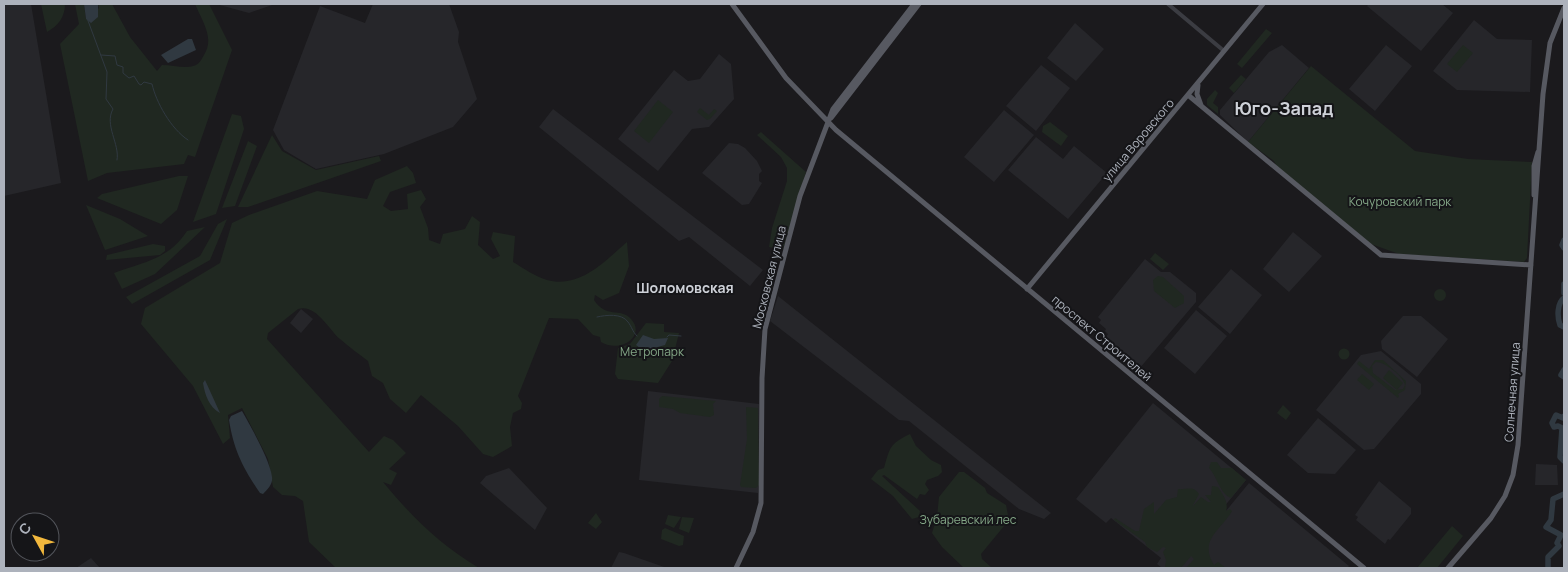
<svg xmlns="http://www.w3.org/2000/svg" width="1568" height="572" viewBox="0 0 1568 572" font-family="Manrope,sans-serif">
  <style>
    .built { fill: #26262a }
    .green { fill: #202821; fill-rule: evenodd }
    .water { fill: #303941 }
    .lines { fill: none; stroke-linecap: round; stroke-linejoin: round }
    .stream { stroke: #303941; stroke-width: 1 }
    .river { stroke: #303941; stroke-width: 5.5 }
    .minor { stroke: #3b3c42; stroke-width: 4 }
    .major { stroke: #575961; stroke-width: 5 }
    .labels { text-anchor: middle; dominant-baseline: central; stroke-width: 4; stroke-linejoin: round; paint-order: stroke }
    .street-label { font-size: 12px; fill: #adb2bc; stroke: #151518 }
    .park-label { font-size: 12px; fill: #84a787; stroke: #151518 }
    .neighbourhood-label { font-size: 14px; font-weight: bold; fill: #ced1d8; stroke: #151518 }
    .district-label { font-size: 18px; font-weight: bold; fill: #ced1d8; stroke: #151518 }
  </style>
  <rect width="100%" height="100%" fill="#1b1a1d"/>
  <!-- built -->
  <path class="built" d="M4,4H31L61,183L4,196Z
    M216,4H275L249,13Z
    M373,4H449L459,32L458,42L477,99L453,127L384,154L316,169L284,150L273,130L320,6L365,23Z
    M1369,4H1442L1453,13L1421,51L1367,6Z
    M1474,20L1497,39L1532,40L1530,92L1457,90L1433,71Z
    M1075,23L1104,49L1076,81L1047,58Z
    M1282,45L1309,68L1248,142L1220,115V110L1269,52Z
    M1386,45L1412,66L1375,111L1349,89Z
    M719,54L731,64L734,99L709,127L692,129L658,171L618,139L674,70L688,81L700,79Z
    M1041,65L1070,88L1036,131L1006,106Z
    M553,109L763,270L750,286L689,237L679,241L539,127Z
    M1004,110L1034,135L994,182L964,157Z
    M1036,137L1063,159L1074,146L1107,173L1068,219L1008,170Z
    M729,143L738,144L745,148L757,161L762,171L759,174V181L762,183L749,204L742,205L702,173Z
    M1293,232L1322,256L1289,292L1263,269Z
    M1145,259L1161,272H1170L1196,293V302L1139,369L1104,340L1108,334L1105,331L1106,329L1099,323L1101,320L1098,317Z
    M1231,269L1262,295L1230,334L1198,307Z
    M778,296L1051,513L1044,519L1019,509L909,421L899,420L770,321Z
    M301,309L313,319L301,333L290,323Z
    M1196,310L1227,336L1195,374L1164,348Z
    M1403,316H1421L1448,339L1417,377L1382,349L1381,341Z
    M1381,351L1421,384V394L1374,449L1364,450L1316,410L1361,355Z
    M648,391L759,404L758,493L639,480Z
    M1153,403L1246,480L1174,568H1162L1157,564L1161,558L1111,518L1106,523L1076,499Z
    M1318,418L1356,450L1335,474L1308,473L1287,455Z
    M1536,464L1557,465L1558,485H1535Z
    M509,468L547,508L535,530L480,483L486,476Z
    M1379,481L1411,508V514L1390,540L1388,539L1385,544L1356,520L1358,517L1355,515Z
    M1249,483L1349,566L1347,568H1179Z
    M619,552L624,553L667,568H611Z
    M91,558L100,568H76Z"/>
  <!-- green -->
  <path class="green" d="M41,4H65C65,17 58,26 47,32Z
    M75,4H84L86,19L99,8L98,4H112L130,37L157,71L162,65C172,65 185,69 193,66C199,65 201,60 204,55C215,38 202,21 195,4H209L232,50L195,157L188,155L184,164L107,173L88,181L60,44L79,24Z
    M1266,29L1272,33L1242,68L1237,64Z
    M1463,45L1473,53L1457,72L1447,64Z
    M1311,66L1415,151L1468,159L1532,162L1527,258L1524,262L1399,254L1371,244L1277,167L1274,161L1248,142Z
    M1241,75L1246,79L1234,93L1229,88Z
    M1215,90L1218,93L1213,103L1218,107V114L1207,105V99Z
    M658,100L673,112L649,143L634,131Z
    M700,108L709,115L714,109L717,111L710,119L707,120L697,112Z
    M232,114L241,116L244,129L216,214L193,222Z
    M1050,122L1068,136L1061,146L1042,132L1043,126Z
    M761,132L806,172L783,250L769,247L772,228L787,181V168L781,157L757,135Z
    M272,135L282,151L316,170L379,156L381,161L248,207H238Z
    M248,141L257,146L235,206L222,208Z
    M407,166L413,173L416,183L390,192L383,206L391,211L408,209L407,194L421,190L426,199L420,207L428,228L429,240L440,244L443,234L465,229L472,216L480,222L478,245L493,259L500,256L491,239L493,232L515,236L513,262C523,268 536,277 547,280C580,289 605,261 627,242L629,266L619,293L603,300L595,295L594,300C606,319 621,307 631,319C646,335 622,354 601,342L600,337L593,335L578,319L549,318L518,396L522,403L521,409L513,413L510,427L512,446L493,457L483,454L458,426L421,395L406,413L390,399L383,383L372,376L368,361C359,354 349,347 340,339C329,330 316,303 298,309L268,333L267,339L369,452L384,436L393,440L406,453L389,469L397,473L391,485L383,482C414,519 438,543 479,568H336L309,542L303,501L295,496L282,495L273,487L268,459L242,408L228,415L230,438L223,444L193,386L141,324L145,308L220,263L232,223L249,215L317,191L367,199L375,180Z
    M179,176H188L177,210L161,224L97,198L102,194Z
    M86,205L120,219L148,236L105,250Z
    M227,219L210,260L132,304L126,297L200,256L218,224Z
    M205,227L155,274L122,289L114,273C144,262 169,259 187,231Z
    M153,244L165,246V251L160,255L106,260L107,255Z
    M1155,253L1169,264L1163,270L1150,259Z
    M1158,276L1163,277L1184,296V303L1175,308L1154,291L1153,280Z
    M1434 295a6 6 0 1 1 12 0a6 6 0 1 1-12 0Z
    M646,323L664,324V332L679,333L672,361L658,383L618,379L615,374L618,348L630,344Z
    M1338.5 354a5.5 5.5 0 1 1 11 0a5.5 5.5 0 1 1-11 0Z
    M1375,360H1383L1406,381L1405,390L1398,394L1399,396L1398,398L1357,364L1359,361L1369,369ZM1376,362C1385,362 1403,376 1405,385L1403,389L1395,390L1373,373L1372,366Z
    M1389,370L1403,383L1397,390L1383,378Z
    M1362,374L1374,384L1369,390L1357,380Z
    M662,396L716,401L713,404L714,415L710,417L680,413L673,409L659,407V399Z
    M1283,405L1291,413L1286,420L1277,413Z
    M746,407L758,408L759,485L756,488L741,487L740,485L747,439Z
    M910,434L916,446L931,460L941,465L942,472L938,476L927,480L925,484L929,490L925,495L920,494L917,499L884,475L882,476L920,511L919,517L912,519L893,496L871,479L878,470L884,468C890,448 889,444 910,434Z
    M1211,462H1217L1221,468H1232L1246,480L1231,498C1220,494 1217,476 1209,468Z
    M959,472H964L985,488L987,493L1006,505L1009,520L981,554L982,559L992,568H964L942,547L932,533L937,517L939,497Z
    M1212,486L1218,487C1223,495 1229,502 1226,511L1230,509L1232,511C1222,529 1198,540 1214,565L1218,562L1226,568H1186L1194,559L1191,556L1181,568H1165L1166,560L1163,552L1166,548L1163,547L1157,552L1147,547L1145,542L1114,520L1115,518L1135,531H1139L1144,509L1154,502V514L1166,500L1177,497L1178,489C1187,490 1193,485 1199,494L1192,507L1201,497L1208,502H1211L1205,495H1211Z
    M596,513L602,522L596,529L588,523Z
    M668,515L681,517L674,528L665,524Z
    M682,517L694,518L689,533L679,529Z
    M1452,526L1463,536L1437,568H1417Z
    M665,528L684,536L683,545L679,546L661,539L662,530Z"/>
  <!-- water -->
  <path class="water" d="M84,4H98V17L91,23L86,19Z
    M188,39H192L196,50L168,63L161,55Z
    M643,335L654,339L668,338L665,345L654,348L648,354L636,345Z
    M205,380L220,413C209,407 205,395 203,383Z
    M242,411C251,427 270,460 272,477C273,484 268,489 263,494L260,493C243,468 234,451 229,420L231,416Z"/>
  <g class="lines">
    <!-- stream -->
    <path class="stream" d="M87,18L107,72L106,99L113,109C104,125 120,144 117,160
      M101,55L115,56L117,65L123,67V73L129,78L134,76L139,84L141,85L144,82L152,84C156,102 171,129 188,140
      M597,317C606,315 622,313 628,322C632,327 632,331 637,336
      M667,337L669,335L681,336"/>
    <!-- river -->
    <path class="river" d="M1564,240L1562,245L1564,248
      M1564,284V293
      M1564,298C1557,303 1557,317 1560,325L1564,327
      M1564,370L1561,375L1564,377
      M1564,416L1563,418L1556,415L1552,423L1554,427L1558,426L1562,428L1560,457L1564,461
      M1548,568V557L1559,546L1557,543L1561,535L1546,527L1551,520L1553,499L1564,494"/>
    <!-- minor -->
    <path class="minor" d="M1168,4L1224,51"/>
    <!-- major -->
    <path class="major" d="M732,4L786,78L836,130L1364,568
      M1198,85L1197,94L1201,105
      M1188,95L1381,255L1531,265
      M831,118L919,4
      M1534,195V166L1538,152
      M1027,289L1263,4
      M736,568L753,532L761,503L762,378L765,329L800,196L833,109L914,4
      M1448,568L1491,518L1505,496L1513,475L1518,445L1543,94L1550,43L1564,8"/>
  </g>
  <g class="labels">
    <!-- street labels -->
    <g class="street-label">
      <text transform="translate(1138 140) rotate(-50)">улица Воровского</text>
      <text transform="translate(769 277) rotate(-76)">Московская улица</text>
      <text transform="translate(1102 338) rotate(40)">проспект Строителей</text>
      <text transform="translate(1512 392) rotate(-86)">Солнечная улица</text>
    </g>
    <!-- park labels -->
    <g class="park-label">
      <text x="1400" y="201">Кочуровский парк</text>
      <text x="652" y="351">Метропарк</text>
      <text x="968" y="519">Зубаревский лес</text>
    </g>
    <!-- neighbourhood labels -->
    <g class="neighbourhood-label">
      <text x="685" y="287">Шоломовская</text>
    </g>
    <!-- district labels -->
    <g class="district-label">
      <text x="1284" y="108">Юго-Запад</text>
    </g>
  </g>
  <!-- border -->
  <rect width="1568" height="572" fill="none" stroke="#adb2bc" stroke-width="10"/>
  <!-- north arrow -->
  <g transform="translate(35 537) rotate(310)"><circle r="24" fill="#151518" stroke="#52545a"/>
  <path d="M0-4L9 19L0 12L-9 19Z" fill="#f2b83d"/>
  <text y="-8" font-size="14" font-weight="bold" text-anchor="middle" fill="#adb2bc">С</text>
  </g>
</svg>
